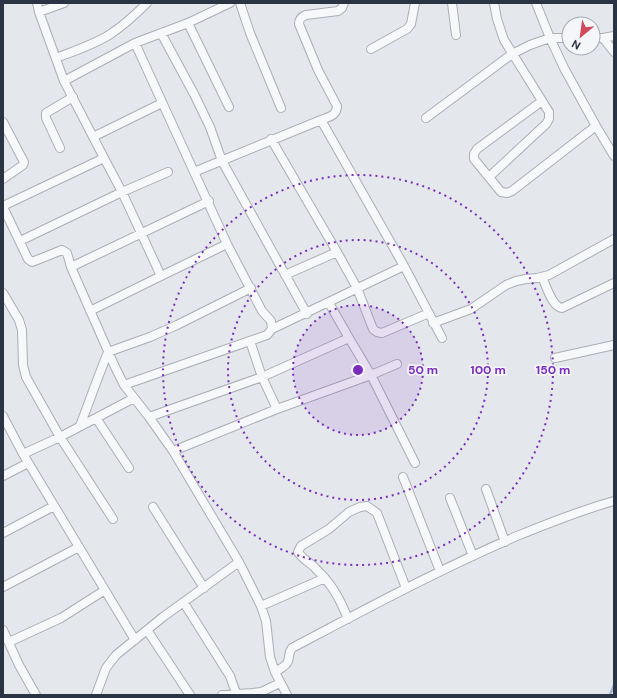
<svg xmlns="http://www.w3.org/2000/svg" width="617" height="698" viewBox="0 0 617 698" font-family="'DM Sans',sans-serif">
  <style>
    .lines { fill: none; stroke-linecap: round; stroke-linejoin: round }
    .stream { stroke: #9fb4cc; stroke-width: 2.5 }
    .minor-casing { stroke: #a9aeb7; stroke-width: 10 }
    .minor { stroke: #f7f8fa; stroke-width: 8 }
    .ring { fill: none; stroke: #7b2cbf; stroke-width: 2; stroke-dasharray: 2 4 }
    .centre { fill: #7b2cbf; stroke: #f4f6f9; stroke-width: 2 }
    .ring-label { font-size: 12px; text-anchor: middle; font-weight: bold; fill: #7b2cbf; stroke: #f4f6f9; stroke-width: 3.5; stroke-linejoin: round; paint-order: stroke }
  </style>
  <rect width="100%" height="100%" fill="#e4e7ec"/>
  <g class="lines">
    <!-- stream -->
    <path class="stream" d="M610,695L614,685"/>
    <defs>
      <path id="minor" d="M37,3L39,12L64,81L104,158
        M240,3L250,33L281,108
        M344,3L342,8L338,11L306,15C301,17 299,19 299,24L318,70L337,106C337,116 328,117 321,120L404,266L442,338
        M452,3L456,35
        M39,12L64,3
        M188,23L229,107
        M161,33L194,94L210,127L222,161L307,314
        M593,38H603L614,52
        M603,38L614,36
        M135,43L188,23L230,3
        M371,49L407,29L411,24L415,3
        M56,58C74,51 93,45 109,35C123,26 135,15 147,3
        M64,81L135,43L227,244L262,311L271,321L272,329L267,335L124,385
        M542,101L477,149L474,154V159L501,192L507,193L512,191L596,126L564,68L550,38H569
        M426,118L512,54L530,45L550,38L536,3
        M3,122L24,162L23,165L3,179
        M596,126L614,156
        M93,137L162,103
        M271,139L337,252L357,288L373,329L377,332L382,333L429,313
        M60,148L46,118V113L73,97
        M194,172L321,120
        M489,177L546,124L549,119V112L504,40L497,19L494,3
        M3,206L104,158L122,192L161,276
        M3,207L28,259L32,262L62,250L67,253L71,267L115,367L124,385L149,417L173,451L239,562L261,606L266,621L270,657L275,672L287,695
        M20,241L122,192L168,172
        M71,267L209,201
        M285,275L337,252
        M542,277C546,285 552,307 562,308L614,283
        M3,293L19,320L22,330L23,365L26,377L60,437L113,519
        M90,311L161,276L227,244
        M433,323L471,309L506,285L516,281L526,279L537,278L549,275L614,239
        M272,329L404,266
        M349,338L371,375L415,463
        M555,358L614,345
        M134,398L60,437L23,454L135,640
        M277,409L371,375L397,364
        M3,416L23,454
        M149,417L262,377L250,341
        M96,418L129,468
        M80,426L99,375L108,352L150,337L177,325L251,288
        M173,451L277,409L262,377L349,338L329,303
        M3,476L28,463
        M403,477L440,571
        M486,489L505,542
        M450,498L473,556
        M153,507L204,588
        M3,533L54,506
        M3,587L79,547
        M184,603L230,676L236,693
        M261,606L325,578
        M348,619C340,599 332,584 316,569C311,563 302,559 298,552L301,546L329,529L349,512L360,507L367,506L377,513L406,588
        M3,630L19,665L36,695
        M147,630L190,695
        M9,642L61,618L105,590
        M275,672C279,669 286,667 288,661C290,656 288,653 292,648C366,609 440,569 517,536C549,523 581,510 614,501
        M96,695L106,668L116,655L163,617L239,562
        M222,695L253,693L261,692L280,683"/>
    </defs>
    <!-- minor casing -->
    <use href="#minor" class="minor-casing"/>
    <!-- minor -->
    <use href="#minor" class="minor"/>
  </g>
  <!-- distance rings -->
  <circle cx="358" cy="370" r="65" fill="#7b2cbf" fill-opacity=".12"/>
  <g class="ring">
    <circle cx="358" cy="370" r="65"/>
    <circle cx="358" cy="370" r="130"/>
    <circle cx="358" cy="370" r="195"/>
  </g>
  <circle cx="358" cy="370" r="6" class="centre"/>
  <g class="ring-label">
    <text x="423" y="374">50 m</text>
    <text x="488" y="374">100 m</text>
    <text x="553" y="374">150 m</text>
  </g>
  <!-- border -->
  <rect width="617" height="698" fill="none" stroke="#2b3445" stroke-width="8"/>
  <!-- north arrow -->
  <g transform="translate(581 36) rotate(209)"><circle r="19" fill="#f4f6f9" stroke="#a4a8b1"/>
  <path d="M0-3L7 15L0 10L-7 15Z" fill="#d1495b"/>
  <text y="-6" font-size="11" font-weight="bold" text-anchor="middle" fill="#2b3445">N</text>
  </g>
</svg>
